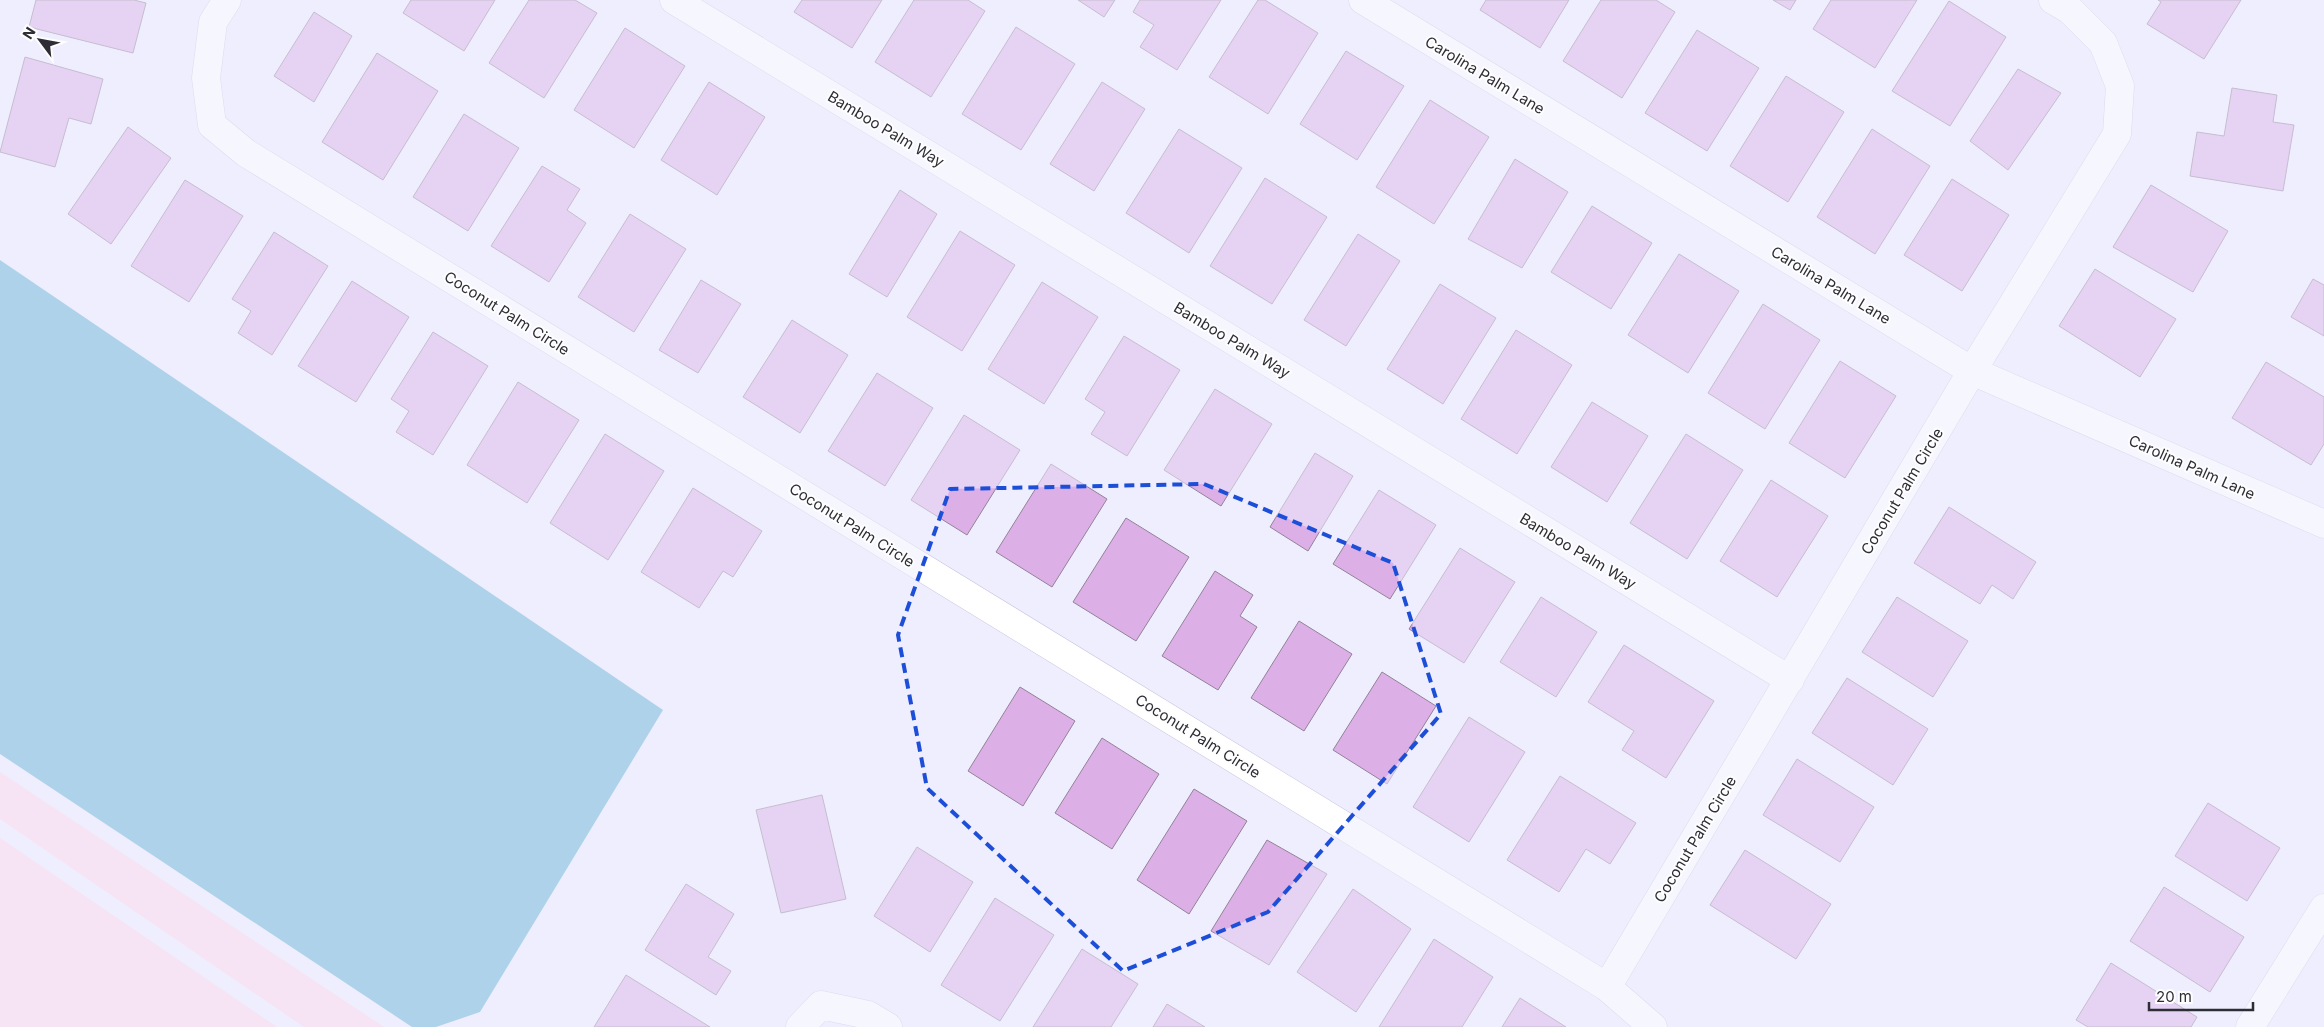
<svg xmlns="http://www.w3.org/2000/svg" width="2324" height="1027" viewBox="0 0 2324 1027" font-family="Inter,sans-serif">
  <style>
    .green { fill: #fed5e6 }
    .water { fill: #60b0d0 }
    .building { fill: #dcafe7; stroke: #938397 }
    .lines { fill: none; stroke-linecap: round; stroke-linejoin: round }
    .street-casing { stroke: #c6c4dd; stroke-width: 29 }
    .street { stroke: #fff; stroke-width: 28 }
    .marked { fill: none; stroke: #1d4ed8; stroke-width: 4; stroke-dasharray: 10 6; stroke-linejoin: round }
    .labels { text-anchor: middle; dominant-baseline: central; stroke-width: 4; stroke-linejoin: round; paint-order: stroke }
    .street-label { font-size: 15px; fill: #2d2d36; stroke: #fdfdfd }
  </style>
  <rect width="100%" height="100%" fill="#efeefe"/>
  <!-- green -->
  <path class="green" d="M0,772L384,1027H304L0,819Z
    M0,838L277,1027H0Z"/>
  <!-- water -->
  <path class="water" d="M0,260L663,710L480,1012L436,1027H412L0,754Z"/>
  <!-- building -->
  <path class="building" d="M36,0H134L146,3L133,53L29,27Z
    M411,0H495L464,51L403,13Z
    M529,0H575L597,13L544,98L489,63Z
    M802,0H882L852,48L794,12Z
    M914,0H968L985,11L931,97L875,62Z
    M1078,0H1115L1104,17Z
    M1140,0H1221L1177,70L1140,47L1154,25L1133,12Z
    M1258,0H1265L1318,33L1268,114L1209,77Z
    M1486,0H1569L1540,48L1480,10Z
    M1601,0H1656L1675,12L1622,98L1563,61Z
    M1773,0H1796L1790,10Z
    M1831,0H1917L1875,68L1813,29Z
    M2158,0H2241L2204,59L2147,24L2161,2Z
    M1949,1L2006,37L1950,126L1892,91Z
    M314,12L352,36L314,102L274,76Z
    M1016,27L1075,64L1021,150L962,114Z
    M625,28L685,66L634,148L574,110Z
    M1697,30L1759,68L1707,151L1645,113Z
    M1346,51L1404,86L1357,160L1300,124Z
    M377,53L438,91L383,180L322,142Z
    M25,57L103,79L91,124L69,118L55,167L0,152Z
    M2018,69L2061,93L2008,170L1970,141Z
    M1786,76L1844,112L1788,202L1730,166Z
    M709,82L765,117L717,195L661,160Z
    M1102,82L1145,109L1094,191L1050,164Z
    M2232,88L2277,95L2273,122L2294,125L2283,191L2190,176L2197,132L2224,136Z
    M1430,100L1489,137L1434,224L1376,187Z
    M464,114L519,148L468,231L413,197Z
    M128,127L171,158L111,244L68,214Z
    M1179,129L1242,168L1189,253L1126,213Z
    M1872,129L1930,166L1875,254L1817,217Z
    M1515,159L1568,192L1522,268L1468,239Z
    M542,166L580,189L567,210L586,223L549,282L491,246Z
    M1265,178L1327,217L1272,304L1210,266Z
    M1952,179L2009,215L1962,291L1904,255Z
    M185,180L243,216L189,302L131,266Z
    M2151,185L2228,231L2193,292L2113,247Z
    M900,190L937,214L887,297L849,274Z
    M1592,206L1652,243L1611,309L1551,272Z
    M630,214L686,249L634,332L578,297Z
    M960,231L1015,265L962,351L907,317Z
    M274,232L328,266L272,355L238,333L251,311L232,299Z
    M1358,234L1400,261L1346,346L1304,320Z
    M1679,254L1739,291L1688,373L1628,335Z
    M2095,269L2176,319L2140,377L2059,326Z
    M2313,279L2324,285V336L2291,317Z
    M701,280L741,304L698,373L659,350Z
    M352,281L409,317L356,402L298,366Z
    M1042,282L1098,317L1044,404L988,369Z
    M1440,284L1496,318L1443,404L1387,369Z
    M1763,304L1820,340L1765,429L1708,393Z
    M792,320L848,355L800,433L743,397Z
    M1516,330L1572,365L1517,454L1461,419Z
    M433,332L488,366L433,455L396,432L409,411L391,399Z
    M1124,336L1180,370L1127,456L1091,434L1105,412L1085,399Z
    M1840,361L1896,396L1845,478L1789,443Z
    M2266,362L2324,397V444L2311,465L2232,418Z
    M877,373L933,408L885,486L828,451Z
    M518,382L579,420L527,503L467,465Z
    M1215,389L1272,424L1221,506L1164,470Z
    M1592,402L1648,436L1607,502L1551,467Z
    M964,415L1020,450L967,535L911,500Z
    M605,434L664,471L608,560L550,523Z
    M1686,434L1743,470L1687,559L1630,523Z
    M1315,453L1353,476L1308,551L1270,527Z
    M1051,464L1107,499L1052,587L996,552Z
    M1771,480L1828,516L1777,597L1720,561Z
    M693,488L762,531L733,577L723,571L699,608L641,572Z
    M1379,490L1436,525L1390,599L1333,564Z
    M1949,507L2036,562L2013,599L1992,585L1980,604L1914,563Z
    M1126,518L1189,557L1136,641L1073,602Z
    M1460,548L1515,582L1464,663L1409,629Z
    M1215,571L1253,595L1240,616L1257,627L1218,690L1162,656Z
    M1541,597L1597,632L1556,697L1500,662Z
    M1897,597L1968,641L1933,697L1862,652Z
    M1299,621L1352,654L1304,731L1251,698Z
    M1624,645L1714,701L1666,778L1622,750L1634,731L1588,702Z
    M1382,672L1436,706L1387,784L1333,750Z
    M1847,678L1928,729L1893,785L1812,733Z
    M1020,687L1075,721L1023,806L968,771Z
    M1469,717L1525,752L1469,842L1413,807Z
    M1102,738L1159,774L1112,849L1055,813Z
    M1797,759L1874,807L1840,862L1763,815Z
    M1560,776L1636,823L1610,864L1586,849L1559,892L1507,860Z
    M1194,789L1247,821L1189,914L1137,880Z
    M822,795L846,899L781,913L756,810Z
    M2208,803L2280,848L2247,901L2175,856Z
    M1267,840L1327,874L1269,965L1211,931Z
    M917,847L973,882L930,952L874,916Z
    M1745,850L1831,904L1796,959L1710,905Z
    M686,884L734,914L708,957L731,971L716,995L645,950Z
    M2164,887L2244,937L2210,992L2130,941Z
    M1353,889L1411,929L1356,1012L1297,972Z
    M995,898L1054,935L1000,1021L941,985Z
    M1434,939L1493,977L1462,1027H1379Z
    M1082,949L1138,984L1111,1027H1033Z
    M2111,963L2197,1017L2191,1027H2088L2076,1020Z
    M626,975L710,1027H594Z
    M1520,998L1566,1027H1502Z
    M1167,1004L1205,1027H1153Z"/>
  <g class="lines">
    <defs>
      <path id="street" d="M227,0L213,22L206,78L212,125L246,153L1607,987L1653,1027
        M674,0L1790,680
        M1363,0L1972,371L2324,524
        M1607,987L1972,371L2117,134L2120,86L2103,43L2070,10L2053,0
        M800,1027L821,1005L868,1015L888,1027
        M2250,1027L2324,908"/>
    </defs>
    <!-- street casing -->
    <use href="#street" class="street-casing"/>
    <!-- street -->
    <use href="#street" class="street"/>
  </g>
  <!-- marked area -->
  <path d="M0 0H2324V1027H0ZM1204,484L1393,563L1441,714L1268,912L1123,971L927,788L898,635L950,489Z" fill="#efeefe" fill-opacity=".55" fill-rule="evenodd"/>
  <path class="marked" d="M1204,484L1393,563L1441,714L1268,912L1123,971L927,788L898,635L950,489Z"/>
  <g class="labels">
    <!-- street labels -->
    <g class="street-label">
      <text transform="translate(1485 75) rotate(31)">Carolina Palm Lane</text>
      <text transform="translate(886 129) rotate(31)">Bamboo Palm Way</text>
      <text transform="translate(1831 285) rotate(31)">Carolina Palm Lane</text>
      <text transform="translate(507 313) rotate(32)">Coconut Palm Circle</text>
      <text transform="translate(1232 340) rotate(31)">Bamboo Palm Way</text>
      <text transform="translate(2192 467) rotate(24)">Carolina Palm Lane</text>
      <text transform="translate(1902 491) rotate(-59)">Coconut Palm Circle</text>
      <text transform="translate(852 525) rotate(32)">Coconut Palm Circle</text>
      <text transform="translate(1578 551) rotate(31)">Bamboo Palm Way</text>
      <text transform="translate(1198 736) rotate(32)">Coconut Palm Circle</text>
      <text transform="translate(1695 839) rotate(-59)">Coconut Palm Circle</text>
    </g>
  </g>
  <!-- north arrow -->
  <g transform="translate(40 40) rotate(302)" stroke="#fdfdfd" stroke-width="4" paint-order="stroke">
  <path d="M0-4L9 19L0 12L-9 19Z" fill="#2d2d36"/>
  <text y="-8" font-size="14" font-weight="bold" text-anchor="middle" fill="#2d2d36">N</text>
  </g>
  <!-- scale -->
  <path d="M2149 1002v8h104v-8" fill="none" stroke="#2d2d36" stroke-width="2.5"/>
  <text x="2156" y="1002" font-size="15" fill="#2d2d36" stroke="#fdfdfd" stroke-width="4" paint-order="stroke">20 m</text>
</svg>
